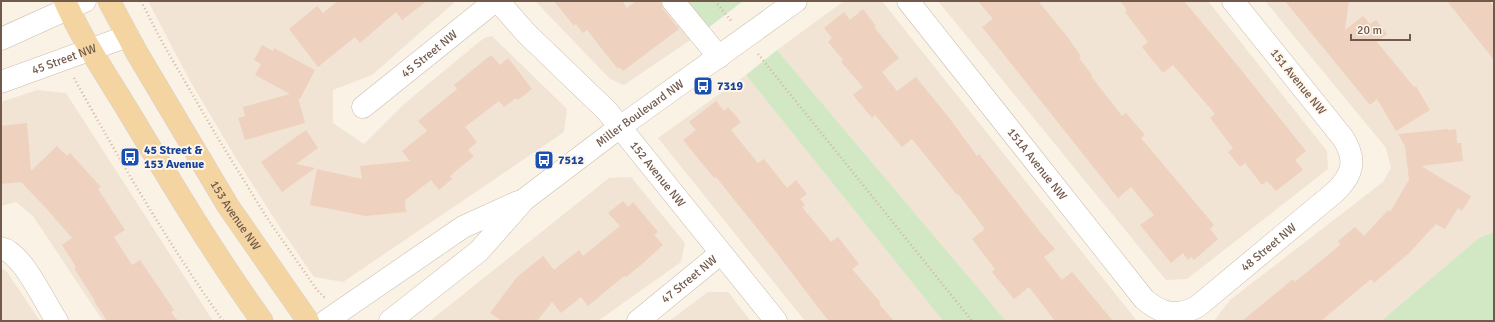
<svg xmlns="http://www.w3.org/2000/svg" width="1495" height="322" viewBox="0 0 1495 322" font-family="Signika,sans-serif">
  <style>
    .residential { fill: #f1e4d4 }
    .green { fill: #d2e7c4 }
    .building { fill: #eed1be }
    .lines { fill: none; stroke-linecap: round; stroke-linejoin: round }
    .minor-casing { stroke: #cbbaac; stroke-width: 23 }
    .major-casing { stroke: #d7d1cd; stroke-width: 23 }
    .path { stroke: #d2b4a2; stroke-width: 2.5; stroke-dasharray: 1 3; stroke-linecap: butt }
    .minor { stroke: #fff; stroke-width: 22 }
    .major { stroke: #f4d5a2; stroke-width: 22 }
    .labels { text-anchor: middle; dominant-baseline: central; stroke-width: 4; stroke-linejoin: round; paint-order: stroke }
    .street-label { font-size: 12px; fill: #71594c; stroke: #fef6ea }
    .transit-label { font-size: 12px; font-weight: bold; fill: #164399; stroke: #fef6ea; text-anchor: start }
  </style>
  <rect width="100%" height="100%" fill="#faf2e5"/>
  <!-- residential -->
  <path class="residential" d="M148,1H456L372,75L333,90V123L364,144L404,104L484,38L492,36L567,109L564,132L343,282L314,277L281,229L237,160L189,79Z
    M535,1H685L708,28L624,85L610,79Z
    M844,1H882L1137,321H1006L777,50Z
    M938,1H1208L1327,151L1328,169L1187,279L1166,280Z
    M1265,1H1494V232L1479,238L1381,321H1214L1230,300L1383,182L1391,168L1386,148Z
    M746,75L943,321H805L658,138Z
    M37,90L66,93L213,321H103L33,216L16,202L1,206V102Z
    M631,177L685,243L681,262L598,321H430L609,178Z
    M1,268L7,272L40,321H1Z
    M708,292H728L751,321H669Z"/>
  <!-- green -->
  <path class="green" d="M685,1H743L708,28Z
    M777,50L1006,321H943L746,75Z
    M1494,232V321H1381L1479,238Z"/>
  <!-- building -->
  <path class="building" d="M338,1H427L402,20L396,12L360,43L355,37L318,67L289,29L317,6L323,13Z
    M554,1H622L627,8L636,1H661L663,9L679,29L623,71L619,67L617,68L587,30L583,33L576,24L574,26Z
    M978,1H1038L1066,35L1081,56L1079,58L1092,75L1091,76L1122,116L1126,113L1145,135L1141,138L1214,225L1210,229L1218,239L1194,260L1191,257L1188,260L1183,253L1171,263L1140,225L1154,215L1131,187L1118,198L982,27L993,19Z
    M1120,1H1184L1238,66L1306,151L1295,160L1303,170L1276,191L1267,181L1262,185L1245,163L1240,167L1228,152L1233,148L1210,118L1215,114L1173,65L1163,73L1142,47L1148,42L1125,12L1127,10Z
    M1285,1H1349L1345,30L1363,16L1370,24L1376,20L1387,34L1377,42L1414,87L1416,86L1430,110L1396,131L1377,99L1370,105Z
    M1447,1H1489L1494,7V60Z
    M863,9L876,26L874,27L899,58L882,72L897,91L916,77L950,119L977,156L979,154L1040,232L1055,249L1044,257L1062,280L1072,272L1113,321H1055L1029,287L1014,299L992,272L995,269L972,239L985,229L958,194L957,195L912,139L902,147L875,115L872,118L853,95L863,87L841,62L843,60L828,42L832,38L824,28L844,12L850,20Z
    M262,45L273,51L274,48L315,70L300,99L298,98L305,123L245,140L238,118L245,116L243,107L290,94L255,75L261,64L254,60Z
    M491,55L500,65L508,58L532,89L518,100L516,98L504,107L499,101L465,127L477,142L468,150L474,156L450,176L452,179L439,190L431,180L405,200L406,212L366,216L310,205L317,169L362,179L360,166L410,161L402,151L427,131L418,121L457,89L454,85Z
    M716,101L724,111L728,107L741,122L731,130L758,163L764,159L787,188L796,180L807,194L800,199L805,205L802,207L831,242L838,237L859,264L852,269L881,303L879,304L894,321H829L820,310L776,252L716,177L714,178L683,140L696,130L689,122Z
    M27,123L31,171L57,146L67,156L70,153L101,187L98,189L125,230L114,237L132,265L140,260L174,310L171,312L178,321H107L94,301H95L74,268L76,267L62,245L72,238L45,207L21,182L1,184V126Z
    M1448,129V130L1456,129L1457,143H1461L1463,161L1421,166L1471,196L1462,211L1458,208L1445,229L1436,224L1409,253L1374,283L1371,279L1321,321H1242L1293,279L1295,282L1340,245L1338,241L1355,227L1364,236L1388,210L1390,212L1409,180L1405,146L1398,134Z
    M306,130L318,148L296,164L315,168L282,192L261,162Z
    M623,201L628,207L633,202L658,232L654,235L663,245L642,264L626,277L624,276L588,306L581,297L561,313L552,302L537,321H502L490,313L517,277L543,256L554,270L579,250L583,256L620,226L608,213Z"/>
  <g class="lines">
    <defs>
      <g id="minor">
        <path id="s1" d="M498,1L526,33L607,111L776,321"/>
        <path d="M673,1L719,57"/>
        <path id="s2" d="M908,1L1144,299C1161,314 1178,318 1198,306L1335,192C1353,175 1357,160 1343,138L1233,1"/>
        <path d="M1,39L85,1"/>
        <path id="s3" d="M1,82L128,36"/>
        <path id="s4" d="M363,107L495,1"/>
        <path d="M1,248C23,253 44,302 57,321"/>
        <path d="M326,321L463,227L518,202"/>
        <path id="s5" d="M390,321L479,251L525,199L620,127L796,1"/>
        <path id="s6" d="M638,321L721,253"/>
      </g>
      <g id="major">
        <path d="M65,1C82,40 108,77 130,114C172,184 214,254 262,321"/>
        <path id="s7" d="M109,1L137,53L228,206L308,321"/>
      </g>
    </defs>
    <!-- minor casing -->
    <use href="#minor" class="minor-casing"/>
    <!-- major casing -->
    <use href="#major" class="major-casing"/>
    <!-- path -->
    <path class="path" d="M141,1L162,42L216,135L267,218L317,290L325,298
      M715,1L732,22
      M758,54L972,321
      M74,78C120,161 168,243 223,321"/>
    <!-- minor -->
    <use href="#minor" class="minor"/>
    <!-- major -->
    <use href="#major" class="major"/>
  </g>
  <!-- icons -->
  <defs>
    <symbol id="bus-square" viewBox="-11 -11 22 22"><rect x="-9" y="-9" width="18" height="18" rx="4" fill="#1a4fb4" stroke="#fef6ea"/><path d="M-5-6H5V4H4V6H2V4H-2V6H-4V4H-5ZM-3.5-4V0h7V-4ZM-3.5 1.2v1.5H-2V1.2ZM2 1.2v1.5H3.5V1.2Z" fill="#fff"/></symbol>
  </defs>
  <g fill-rule="evenodd">
    <use href="#bus-square" x="692" y="75" width="22" height="22"/>
    <use href="#bus-square" x="119" y="146" width="22" height="22"/>
    <use href="#bus-square" x="533" y="149" width="22" height="22"/>
  </g>
  <g class="labels">
    <!-- street labels -->
    <g class="street-label">
      <text stroke="none"><textPath href="#s4" startOffset="85">45 Street NW</textPath></text>
      <text stroke="none"><textPath href="#s3" startOffset="67">45 Street NW</textPath></text>
      <text transform="translate(1298 82) rotate(51)">151 Avenue NW</text>
      <text stroke="none"><textPath href="#s5" startOffset="326">Miller Boulevard NW</textPath></text>
      <text stroke="none"><textPath href="#s2" startOffset="208">151A Avenue NW</textPath></text>
      <text stroke="none"><textPath href="#s1" startOffset="236">152 Avenue NW</textPath></text>
      <text stroke="none"><textPath href="#s7" startOffset="249">153 Avenue NW</textPath></text>
      <text stroke="none"><textPath href="#s2" startOffset="531">48 Street NW</textPath></text>
      <text stroke="none"><textPath href="#s6" startOffset="66">47 Street NW</textPath></text>
    </g>
    <!-- transit labels -->
    <g class="transit-label">
      <text x="717" y="86">7319</text>
      <text x="144" y="150">45 Street &amp;<tspan x="144" dy="14">153 Avenue</tspan></text>
      <text x="558" y="160">7512</text>
    </g>
  </g>
  <!-- border -->
  <rect width="1495" height="322" fill="none" stroke="#71594c" stroke-width="4"/>
  <!-- scale -->
  <path d="M1351 34v6h59v-6" fill="none" stroke="#71594c" stroke-width="2"/>
  <text x="1357" y="34" font-size="12" fill="#71594c" stroke="#fef6ea" stroke-width="3" paint-order="stroke">20 m</text>
</svg>
